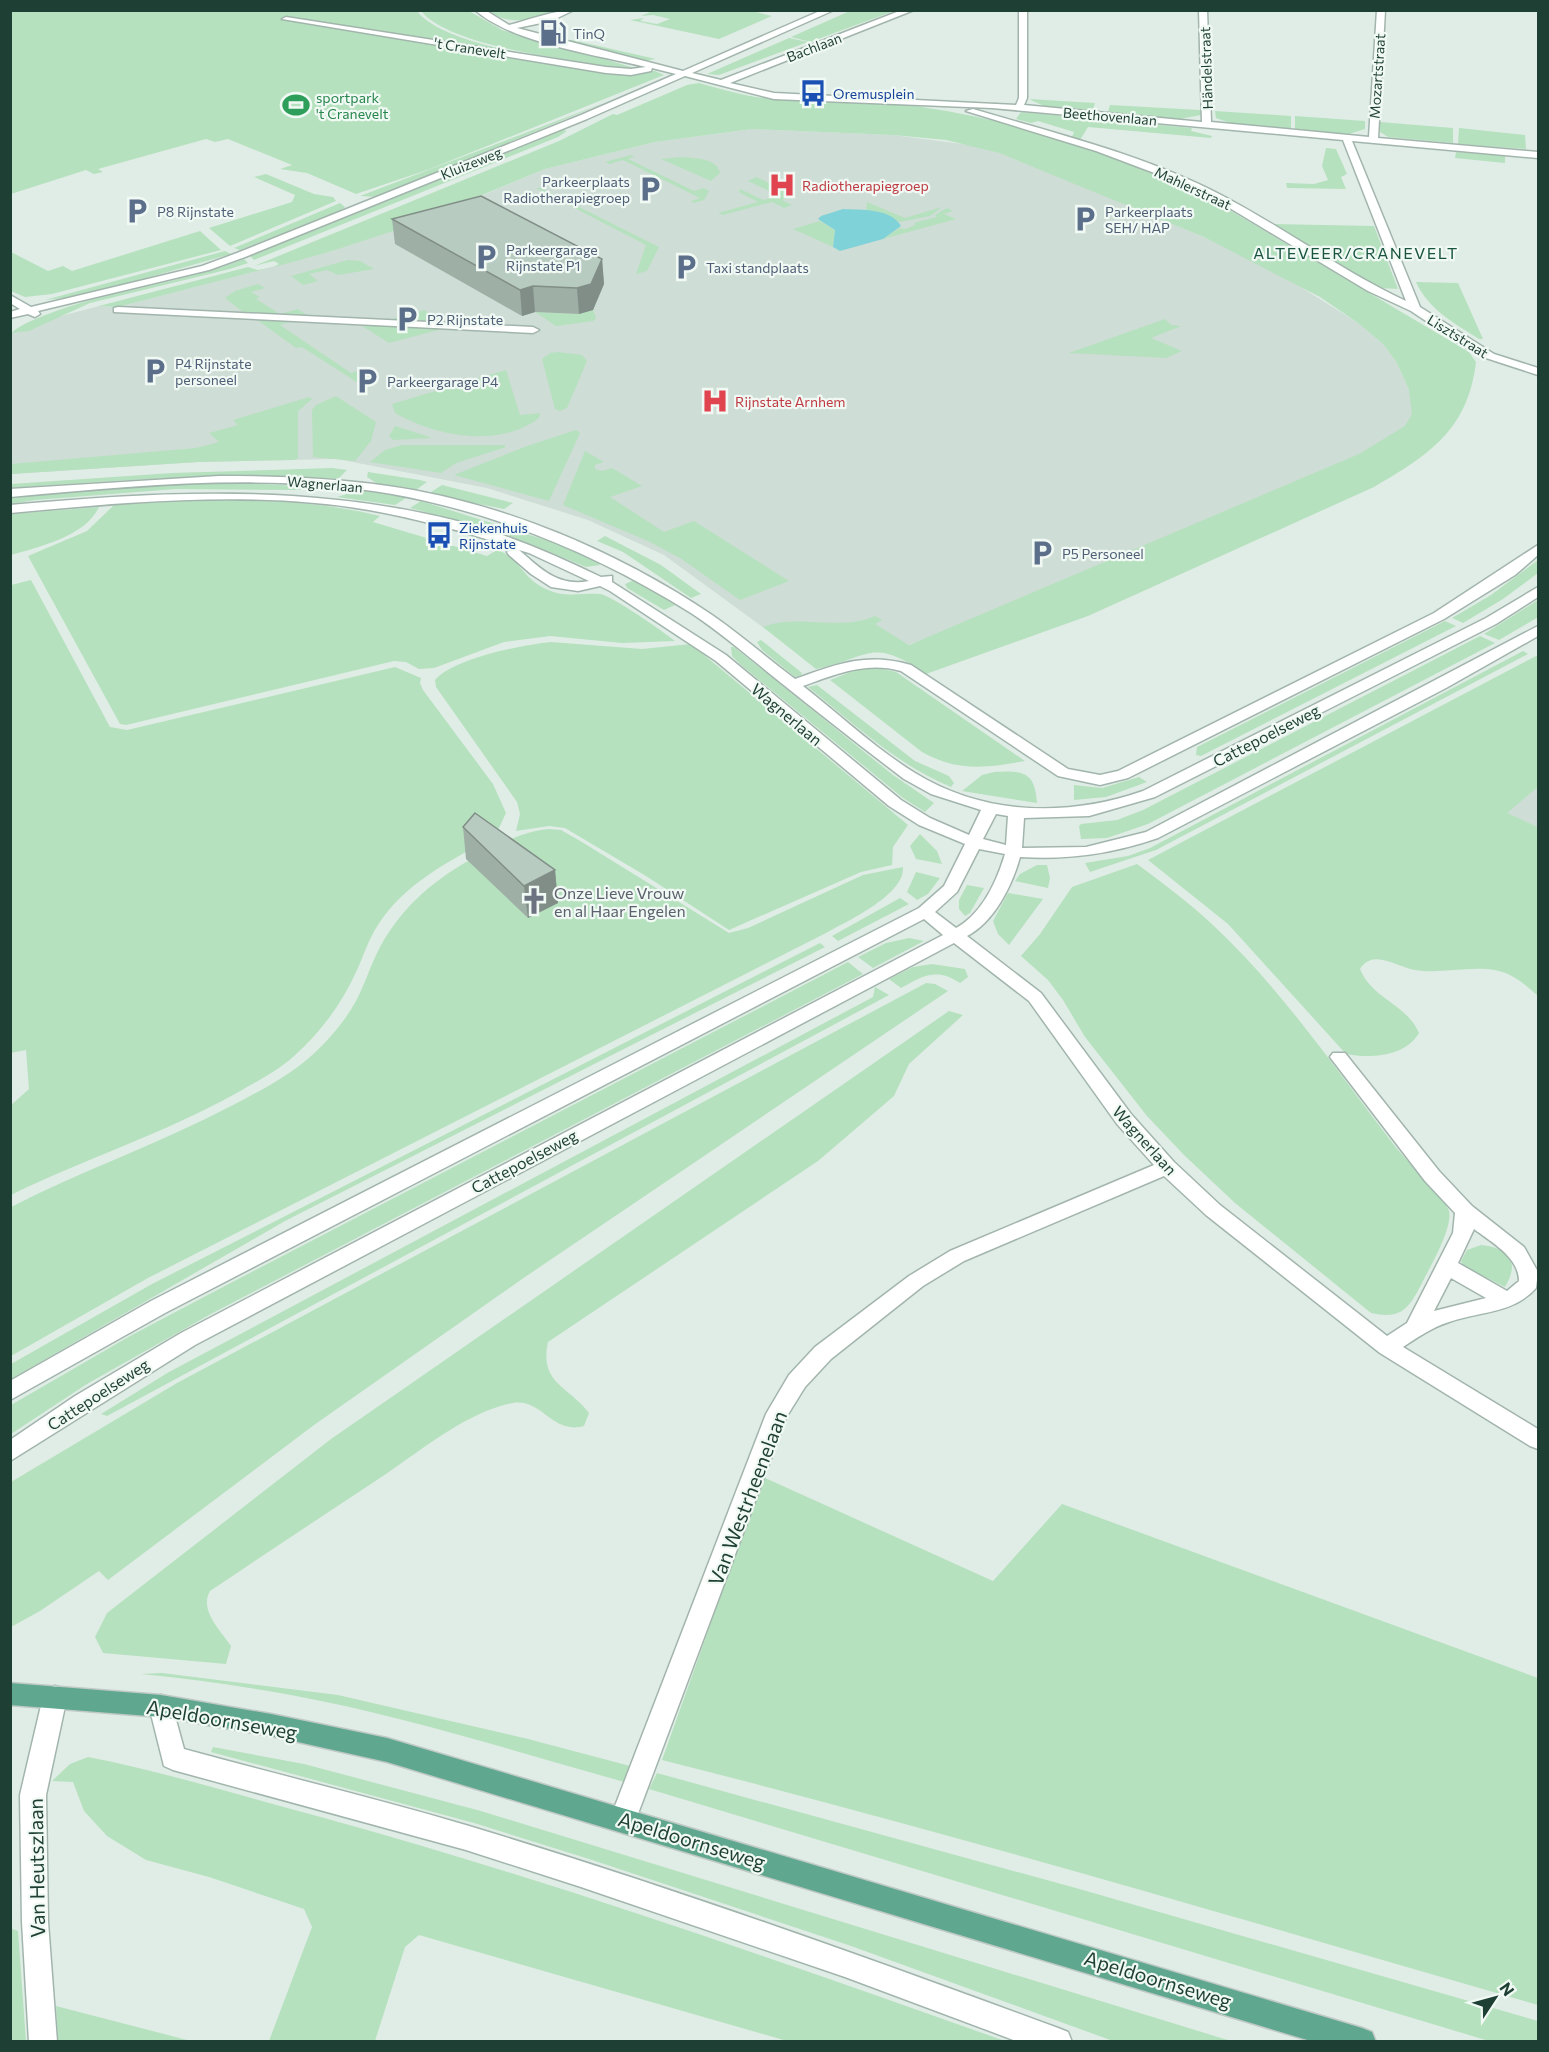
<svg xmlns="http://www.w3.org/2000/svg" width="1549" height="2052" viewBox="0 0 1549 2052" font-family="Commissioner,sans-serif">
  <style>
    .built { fill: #ceddd5 }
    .green { fill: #b6e1be }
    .water { fill: #80d2d9 }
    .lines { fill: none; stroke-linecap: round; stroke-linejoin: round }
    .minor-casing { stroke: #a2b5ad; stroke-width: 3 }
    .major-casing { stroke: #c0c9c6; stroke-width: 3 }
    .minor { fill: #fff; fill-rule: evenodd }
    .major { fill: #5fa88f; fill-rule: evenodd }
    .wall { fill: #9eafa6 }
    .shaded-wall { fill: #818e87 }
    .building { fill: #b8cbc1; stroke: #818e87; stroke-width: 1.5 }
    .labels { text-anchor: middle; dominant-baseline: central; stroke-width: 4.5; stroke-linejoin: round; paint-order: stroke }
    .far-service-label { font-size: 14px; fill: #4e5e75; stroke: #f1f9f4; text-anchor: start }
    .far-street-label { font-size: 14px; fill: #1e3f34; stroke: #f1f9f4 }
    .far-transit-label { font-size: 14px; fill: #164399; stroke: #f1f9f4; text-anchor: start }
    .far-leisure-label { font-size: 14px; fill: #27864d; stroke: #f1f9f4; text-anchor: start }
    .far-health-label { font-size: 14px; fill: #be3a42; stroke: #f1f9f4; text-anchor: start }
    .far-quarter-label { font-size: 16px; letter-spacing: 1.5px; fill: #185440; stroke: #f1f9f4 }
    .street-label { font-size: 16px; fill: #1e3f34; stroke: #f1f9f4 }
    .worship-label { font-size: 16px; fill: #5b616d; stroke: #f1f9f4; text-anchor: start }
    .near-street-label { font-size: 20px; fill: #1e3f34; stroke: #f1f9f4 }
  </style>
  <rect width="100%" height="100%" fill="#e0ede6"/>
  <!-- built -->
  <path class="built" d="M752,129L893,135L970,145L999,153L1128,205L1204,237L1280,274L1358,323L1383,344L1397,363L1409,390L1430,413L1327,486L908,645L877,650L816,666L664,555L588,520L487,488L337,459L198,462L11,474V334L24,326L99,306L118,307L329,252L433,216L545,169L655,142Z
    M1538,787V827L1506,813Z"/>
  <!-- green -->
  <path class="green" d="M655,10H749L772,16L719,39L630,20L644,18L640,21L657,24L670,19L653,15L641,16Z
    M852,10L894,11L810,42L791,37Z
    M11,11H417C445,48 568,60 614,68L453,48L614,73L655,71L664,75L430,169L356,194L307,173L280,169L292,165L228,139L215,142L206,139L98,169L103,172L94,174L86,170L11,194Z
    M421,11H469L502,30L635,68L630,70L616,68C568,59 451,47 421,11Z
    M489,11H556C533,19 510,27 489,11Z
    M789,38L808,42L719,75L707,74Z
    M566,40H572L656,59L643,61Z
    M699,83C721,89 743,96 765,98C812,104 860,99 906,105C1013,118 1118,154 1214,201L1469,352L1476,362C1468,430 1429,455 1374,487L1088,616L926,674C870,636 871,658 816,669L763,627C799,613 839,632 875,616L882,620L875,624L909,645L1359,454L1405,426L1412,414L1409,390L1397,363L1383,344L1358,323L1320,297L1204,237L999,153L946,140L893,135L752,129L655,142L545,169L402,228L329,252L274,267L279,264L274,261L254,266L559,141L613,114L617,115L687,85Z
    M1029,99L1095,103L1093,110L1044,106Z
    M609,101L377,197L360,196Z
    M1110,105L1200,110L1201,115L1180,119L1108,112Z
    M1215,111L1291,116V129L1233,124L1216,118Z
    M1021,112L1192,128L1191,131L1212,136L1211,138L1088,127L1080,140L1072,137L1074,132L1038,121L1031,123L1016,119Z
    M1295,116L1365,121V129L1349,134L1295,130Z
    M1380,122L1453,128V143L1388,137L1380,132Z
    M1459,128L1525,135L1526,149L1458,144Z
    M563,130L567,131L558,137L254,260L250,256Z
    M1326,148L1336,149L1347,174L1341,177L1346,189L1287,188L1286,183L1314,184L1328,180L1322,166Z
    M1456,152L1505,156V163L1455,158Z
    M631,155L634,157L628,159L694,191L704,188L709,191L704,200L694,203L691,201L700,198L623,160L609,164L605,162Z
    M680,157C694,158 717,158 720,173L711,181L661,159Z
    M266,174L314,194L333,197L336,201L230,246L209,228L292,202L295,195L254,177Z
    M756,177L796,195L782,200L792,205L784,208L772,202L723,215L718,213L758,202L739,192L740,189L763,200L780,196L748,181Z
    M536,188H541L659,247L647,271L636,274L646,245Z
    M867,202L905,218L942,207L930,216L899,222L885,214L866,211Z
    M340,203L345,207L341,211L240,250L234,248Z
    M947,208L953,211L944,214L956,219L883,239L899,228L906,229L915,225L914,223L937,217L935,215Z
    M820,221L835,230L833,247L793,229Z
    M1272,224L1374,226L1398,289L1380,288Z
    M200,231L221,250L52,294L25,297L11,291V252L48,271L63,266L72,271Z
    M225,251L231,254L129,283L65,298L45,300Z
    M244,259L248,263L230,269L90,303L29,331L11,333C22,323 41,317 56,311C117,289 183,283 244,259Z
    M348,260L360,261L374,269L338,275L327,270L309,274L318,281L303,285L291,276Z
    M248,267L258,270L269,268L118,307L99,306Z
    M1416,282L1458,283L1483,339H1479C1454,323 1428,309 1416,282Z
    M258,284L265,288L251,292L260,297L256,299L280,314L298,309L308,316L244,313L225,298L235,291Z
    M424,310L446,323L388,320Z
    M593,310L596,318L593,321L556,326L535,312L579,314Z
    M256,319L293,321L280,325L351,373L367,368L380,376L358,383L302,347L296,348Z
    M1165,319L1171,325L1181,326L1151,338L1182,351L1166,358L1069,353Z
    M359,324L442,329L389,343Z
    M558,352L582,355L587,361L567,408L560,411L555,409L542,359L550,353Z
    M506,370L520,415L540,413L539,418C499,449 435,436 395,413L392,404Z
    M336,396L376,422L371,441L355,461L313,457L312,410L316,405Z
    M309,397L312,399L298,411V458L295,460L198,462L11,474V464L196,448L219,442L209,433L238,425L233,420Z
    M395,426L430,437L431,438L393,440L389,436Z
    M576,430L580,433L549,501L454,475L527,446Z
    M402,445H504L506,447L456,463L441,473L370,462L385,450Z
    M585,451L604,462L595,465V469L602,471L612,468L642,486L610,497L664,532L694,521L789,581L740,600L680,558L648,541L563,505Z
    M332,468L347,470L338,479C228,472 120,480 11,488V484L172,473Z
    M368,472L420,480L427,482L413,492L378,484L367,477Z
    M216,482L324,487L296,490L176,489L35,500L11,504L10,496Z
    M442,485L513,503L504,509L428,494Z
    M360,490L404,497L406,498L395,505L337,497Z
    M197,500C258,500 320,501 380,516L373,522L487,556L497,550C520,557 521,578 546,589C564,598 581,593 600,594C611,595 664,632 675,641L622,643L550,636L504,642L434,668L419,669L406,662L394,661L126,725L120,724L28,556L87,531L114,505Z
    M421,501L552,542L597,561L600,565L586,567L501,532L410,508Z
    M99,507C86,536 39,547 11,555V514Z
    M605,536L661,565L701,594L691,598L623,552L597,541Z
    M1538,560V573L1503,599L1463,623L1452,618L1491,595Z
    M31,580L110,727L127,730L395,667L421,678L420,683L423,690L493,784L506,813L497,832L489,839C448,862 404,884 378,925C369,938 364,955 357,970C341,1005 321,1032 293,1057C276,1072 254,1083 235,1094C163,1134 84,1159 11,1195L10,1106L29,1089L26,1050L10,1053L11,585Z
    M632,581L638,582L675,605L664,610L627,588L625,584Z
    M1538,600V617L1535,619L1499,640L1484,634Z
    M1445,621L1456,626L1201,756L1196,755L1197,747Z
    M1480,636L1495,643L1148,824L1107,838L1081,839L1079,826L1081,824L1117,820L1143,810Z
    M761,640L802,673L801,675L795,677L762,650L757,642Z
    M551,642L642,649L691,644L908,825L893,847L892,865L861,872L729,930L646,876L565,828L549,826L516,831L520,814L517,802L436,687L435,680C454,658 522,645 551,642Z
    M731,647H734L893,775L934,803L925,812L903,798L741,665L732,656Z
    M1523,651L1528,654L1156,850L1090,872L1085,863L1128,856L1150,848Z
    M1536,656H1538V787L1507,813L1538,827V996C1529,988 1519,979 1508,974C1479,962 1445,975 1415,970C1397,967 1373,948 1360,969C1372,999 1407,1004 1419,1033C1406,1056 1371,1059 1346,1054L1228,924L1148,860Z
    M874,667L896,672L1025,761C987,768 957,772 922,752L830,680L861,668Z
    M817,685L915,761L949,776L954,783L951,787C897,765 853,723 808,687Z
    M994,772C1024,770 1035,772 1037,803L962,791L982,775Z
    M1139,777L1147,782L1106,797L1074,800V785L1102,788Z
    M549,829L561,830L582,842L729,933L748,928L863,875L903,867C905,895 847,921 826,933L148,1278L11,1356V1207C83,1170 161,1143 233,1105C256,1093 279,1081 299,1066C321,1049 343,1025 356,1001C365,984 371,964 380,947C403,905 436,878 477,856C500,844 523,831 549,829Z
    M920,834L937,851L942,864L916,859L910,846Z
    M1137,864C1164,884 1191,904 1215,927C1283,991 1337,1071 1394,1145C1405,1160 1444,1197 1449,1211C1453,1228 1430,1267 1422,1283C1409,1308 1402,1320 1371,1313L1235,1203L1184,1155L1147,1116L1085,1037L1063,1000L1048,980L1021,956L1040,934L1072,887Z
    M1037,865H1047L1050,878L1048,888L1015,881L1020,874Z
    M916,872L940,878L928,894L917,900L907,892Z
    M967,885L984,888L970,913L965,916L959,909V900Z
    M1008,893L1043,899L1009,945L998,934L993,921Z
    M900,898L909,904L838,941L832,936Z
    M909,938L924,941L873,968L858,957L886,943Z
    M820,943L825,947L285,1221L11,1379V1364L152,1284Z
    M848,962L863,974L209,1315L87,1384L11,1434V1405L130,1336L219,1289Z
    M932,964L965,969L968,977L960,983C937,967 922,976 901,988L889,979L913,967Z
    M926,983L935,984L948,991L525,1277L314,1425L108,1580L99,1571L40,1611L11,1627V1482L177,1383Z
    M875,987L889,995L107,1416L101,1414L169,1372L873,997Z
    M949,1011L963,1015L909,1064L894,1096L818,1161L548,1342C539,1384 569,1386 589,1413L584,1426C552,1435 542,1398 513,1403C469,1411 423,1449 386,1474C327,1513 268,1552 210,1591C199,1610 220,1630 231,1646L226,1664L103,1653L95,1637L107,1613L331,1439Z
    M1481,1245C1510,1248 1520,1262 1505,1287L1463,1266L1461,1261L1467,1250Z
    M763,1477L993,1581L1062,1504L1538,1678V2005C1247,1921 956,1834 662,1760Z
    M162,1673L338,1695L528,1739L634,1767L628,1783C516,1752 405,1716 291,1695C242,1686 191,1679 141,1674Z
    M213,1747L304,1764L481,1811L1231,2041H1113L851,1946L589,1859L474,1823L211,1752Z
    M88,1757C166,1772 241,1796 317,1816C550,1880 777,1960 1005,2041H787L419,1935L405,1947L375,2041H269L312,1927L304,1909L209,1877L146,1860L107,1836L84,1811L73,1782L52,1781L70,1764Z
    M657,1773L1083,1890L1538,2021V2041H1489L649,1789Z
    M10,1928L18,1931L26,2041H11Z
    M56,2006L191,2041H58Z"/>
  <!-- water -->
  <path class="water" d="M843,209C861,210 891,208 901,226L883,239L840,251L833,247L835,230L818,219L821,216Z"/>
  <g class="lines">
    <defs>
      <path id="minor" d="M475,10H485L509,25C529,20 554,10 574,10L551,21L517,28L683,71L822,10H834L692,73L721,80L902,10H914L730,83L774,93L1016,105L1019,98V10H1027V98L1024,105L1202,122L1199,10H1207L1211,122L1369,137L1377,10H1385L1378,138L1538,152V158L1352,141L1420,307L1494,354L1538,368V375L1486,358L1465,347L1411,311L1368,291L1218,201L1181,183L1096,151L966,111L973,109C1057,134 1145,155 1223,196C1286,229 1342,271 1406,301L1343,140L992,108L774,99L685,76L587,119L245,257L209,270L38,311L40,314L35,317L28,314L10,318V312L20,309L10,303V295L31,307L202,266L237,253L581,115L676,74L652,68L651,71L631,75L606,73L282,19L286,17L606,67L631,69L646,67C598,55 512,43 475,10Z
        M118,307L533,327L539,330L533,333L114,312V308Z
        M219,476C276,476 332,478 388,486C501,502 617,551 712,615C741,635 767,658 795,679C837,664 866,652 911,665L1068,769L1100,775L1118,771L1434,613L1538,545V555L1515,575L1444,619L1128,778L1100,785L1058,776L901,671C866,661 836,674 803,686C840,715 876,749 915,773C985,816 1068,817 1143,791L1486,618L1538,587V597L1496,624L1155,797L1089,816L1024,818L1022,848L1086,847L1146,832L1538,626V636L1446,688L1158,838C1111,854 1069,860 1020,857C1012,886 994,922 967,936L1041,993L1131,1114L1174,1162L1220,1205L1387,1336L1407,1323L1453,1233L1455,1213L1425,1181L1330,1057L1333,1053H1345L1439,1171L1472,1206L1524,1247L1538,1272L1536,1288C1513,1314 1480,1311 1449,1322C1433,1327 1418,1337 1403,1347L1538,1429V1449L1530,1446L1380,1353L1206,1215L1164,1176L964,1261L923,1286L831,1359L805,1387L787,1416L636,1819L632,1828L623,1831L614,1828L610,1819L766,1414L789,1375L815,1347L909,1276L950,1251L1154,1165L1117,1124L1029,1001L954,943L195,1345L10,1461V1440L75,1396L181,1333L943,935L924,919L165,1313L10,1400V1381L151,1301L919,908L944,886L965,844L919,825L889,806L716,661L610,591L600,586L578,591L551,587L531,574L509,555L507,552L514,548C466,532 419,519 369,510C251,490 128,502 10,513V505C159,491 307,484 453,520C505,533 553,554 601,577L612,576V582L726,655L901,800L930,818L969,835L981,810L931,794L904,779C862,747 821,715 780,682C751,659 723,634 691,613C600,556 498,513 392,494C267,472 136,486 10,497V489ZM519,550L529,553L589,581C558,587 541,569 519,550ZM996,814L1008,816L1006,845L983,839ZM979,849L1005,854C997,881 982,914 956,928L935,912L957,892ZM1474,1229C1491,1242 1519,1257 1519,1281L1507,1291L1458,1263ZM1451,1278L1486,1298L1434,1311Z
        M55,1686L64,1689L67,1697L46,1795L48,1922L57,2042H29L22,1922L20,1795L43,1697L46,1689Z
        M161,1695L170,1698L184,1749C278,1775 375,1798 469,1826C668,1886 863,1956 1058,2028L1068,2032L1072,2042H1019L845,1977L581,1887L466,1850L173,1770L164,1766L149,1706L152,1698Z"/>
      <path id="major" d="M10,1683L161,1695L271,1714L387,1738L1362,2028L1372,2032L1376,2042H1314L387,1762L271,1736L161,1717L10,1705Z"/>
    </defs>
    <!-- minor casing -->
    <use href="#minor" class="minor-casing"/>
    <!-- major casing -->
    <use href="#major" class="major-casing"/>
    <!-- minor -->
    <use href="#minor" class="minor"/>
    <!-- major -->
    <use href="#major" class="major"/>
  </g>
  <!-- wall -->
  <path class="wall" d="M392,219L602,259L604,284L593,310L579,314L535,312L522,316L395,244Z
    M463,827L555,870L558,903L528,918L466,859Z"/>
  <!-- shaded-wall -->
  <path class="shaded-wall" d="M602,259L604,284L593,310L579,314L577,288Z
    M533,286L535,312L522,316L520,290Z
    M555,870L558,903L528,918L524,886Z"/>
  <!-- building -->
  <path class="building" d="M481,196L602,259L591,284L577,288L533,286L520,290L392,219Z
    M475,813L555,870L524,886L463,827Z"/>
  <!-- icons -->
  <defs>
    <symbol id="fuel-bare" viewBox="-9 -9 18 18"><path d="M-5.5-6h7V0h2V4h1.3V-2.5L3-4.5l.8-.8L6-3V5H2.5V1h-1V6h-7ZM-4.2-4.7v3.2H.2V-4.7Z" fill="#5c6f8a" stroke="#f1f9f4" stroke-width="2.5" paint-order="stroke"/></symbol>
    <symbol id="bus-bare" viewBox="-9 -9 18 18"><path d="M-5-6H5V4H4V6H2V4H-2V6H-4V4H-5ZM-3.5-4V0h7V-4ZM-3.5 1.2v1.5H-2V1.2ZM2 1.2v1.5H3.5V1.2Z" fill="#1a4fb4" stroke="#f1f9f4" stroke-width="2.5" paint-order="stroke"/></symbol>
    <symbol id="stadium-bare" viewBox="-9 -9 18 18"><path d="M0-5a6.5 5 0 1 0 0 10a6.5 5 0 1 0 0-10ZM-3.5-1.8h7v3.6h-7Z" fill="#2e9e5b" stroke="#f1f9f4" stroke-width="2.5" paint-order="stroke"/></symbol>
    <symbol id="hospital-bare" viewBox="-9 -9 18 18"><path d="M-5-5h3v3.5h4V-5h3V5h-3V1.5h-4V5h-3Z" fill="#e0444e" stroke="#f1f9f4" stroke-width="2.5" paint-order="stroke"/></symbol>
    <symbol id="parking-bare" viewBox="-9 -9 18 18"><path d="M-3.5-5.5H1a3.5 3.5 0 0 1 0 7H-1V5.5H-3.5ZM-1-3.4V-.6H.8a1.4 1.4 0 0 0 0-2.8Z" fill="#5c6f8a" stroke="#f1f9f4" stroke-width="2.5" paint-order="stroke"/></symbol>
    <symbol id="church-bare" viewBox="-9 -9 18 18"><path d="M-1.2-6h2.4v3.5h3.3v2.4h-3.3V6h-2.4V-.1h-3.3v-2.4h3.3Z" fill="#6b7280" stroke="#f1f9f4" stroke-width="2.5" paint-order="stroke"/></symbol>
  </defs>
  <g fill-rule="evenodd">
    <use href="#fuel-bare" x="534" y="14" width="38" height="38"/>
    <use href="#bus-bare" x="794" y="74" width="38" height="38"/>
    <use href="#stadium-bare" x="277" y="86" width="38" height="38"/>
    <use href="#hospital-bare" x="763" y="166" width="38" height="38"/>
    <use href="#parking-bare" x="631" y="170" width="38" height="38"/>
    <use href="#parking-bare" x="118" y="192" width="38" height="38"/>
    <use href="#parking-bare" x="1066" y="200" width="38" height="38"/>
    <use href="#parking-bare" x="467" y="238" width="38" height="38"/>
    <use href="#parking-bare" x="667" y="248" width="38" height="38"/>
    <use href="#parking-bare" x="388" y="300" width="38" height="38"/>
    <use href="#parking-bare" x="136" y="352" width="38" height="38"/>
    <use href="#parking-bare" x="348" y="362" width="38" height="38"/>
    <use href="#hospital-bare" x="696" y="382" width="38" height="38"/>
    <use href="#bus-bare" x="420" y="516" width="38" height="38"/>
    <use href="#parking-bare" x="1023" y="534" width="38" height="38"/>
    <use href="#church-bare" x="515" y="882" width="38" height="38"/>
  </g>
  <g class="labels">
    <!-- far-service labels -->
    <g class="far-service-label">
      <text x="573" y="33">TinQ</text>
      <text x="630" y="181" text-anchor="end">Parkeerplaats<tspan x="630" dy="16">Radiotherapiegroep</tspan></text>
      <text x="157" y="211">P8 Rijnstate</text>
      <text x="1105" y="211">Parkeerplaats<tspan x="1105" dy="16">SEH/ HAP</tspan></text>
      <text x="506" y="249">Parkeergarage<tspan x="506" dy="16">Rijnstate P1</tspan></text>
      <text x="706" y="267">Taxi standplaats</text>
      <text x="427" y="319">P2 Rijnstate</text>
      <text x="175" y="363">P4 Rijnstate<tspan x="175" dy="16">personeel</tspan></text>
      <text x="387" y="381">Parkeergarage P4</text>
      <text x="1062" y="553">P5 Personeel</text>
    </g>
    <!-- far-street labels -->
    <g class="far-street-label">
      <text transform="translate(814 47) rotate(-21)">Bachlaan</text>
      <text transform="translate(470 48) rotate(9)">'t Cranevelt</text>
      <text transform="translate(1206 68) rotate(-92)">Händelstraat</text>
      <text transform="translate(1377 76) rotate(-86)">Mozartstraat</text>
      <text transform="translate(1110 116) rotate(5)">Beethovenlaan</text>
      <text transform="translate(471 163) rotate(-22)">Kluizeweg</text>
      <text transform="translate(1193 188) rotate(25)">Mahlerstraat</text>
      <text transform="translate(1458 336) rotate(32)">Lisztstraat</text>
      <text transform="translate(325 484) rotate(5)">Wagnerlaan</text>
    </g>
    <!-- far-transit labels -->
    <g class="far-transit-label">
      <text x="833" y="93">Oremusplein</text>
      <text x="459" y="527">Ziekenhuis<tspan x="459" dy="16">Rijnstate</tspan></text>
    </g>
    <!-- far-leisure labels -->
    <g class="far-leisure-label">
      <text x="316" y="97">sportpark<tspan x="316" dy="16">'t Cranevelt</tspan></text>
    </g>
    <!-- far-health labels -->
    <g class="far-health-label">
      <text x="802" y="185">Radiotherapiegroep</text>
      <text x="735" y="401">Rijnstate Arnhem</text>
    </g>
    <!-- far-quarter labels -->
    <g class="far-quarter-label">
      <text x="1356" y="252">ALTEVEER/CRANEVELT</text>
    </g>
    <!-- street labels -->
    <g class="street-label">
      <text transform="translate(787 714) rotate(40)">Wagnerlaan</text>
      <text transform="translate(1266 735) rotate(-27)">Cattepoelseweg</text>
      <text transform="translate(1145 1140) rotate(48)">Wagnerlaan</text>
      <text transform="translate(524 1161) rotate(-28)">Cattepoelseweg</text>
      <text transform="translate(98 1394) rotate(-33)">Cattepoelseweg</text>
    </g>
    <!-- worship labels -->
    <g class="worship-label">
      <text x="554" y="892">Onze Lieve Vrouw<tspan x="554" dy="18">en al Haar Engelen</tspan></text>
    </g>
    <!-- near-street labels -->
    <g class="near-street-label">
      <text transform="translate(747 1498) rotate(-69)">Van Westrheenelaan</text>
      <text transform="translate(222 1719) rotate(10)">Apeldoornseweg</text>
      <text transform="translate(692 1840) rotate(17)">Apeldoornseweg</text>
      <text transform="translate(36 1868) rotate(-91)">Van Heutszlaan</text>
      <text transform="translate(1158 1979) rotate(17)">Apeldoornseweg</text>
    </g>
  </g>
  <!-- border -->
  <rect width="1549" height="2052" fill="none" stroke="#1e3f34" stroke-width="24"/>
  <!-- north arrow -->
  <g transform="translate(1495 1998) rotate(54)" stroke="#f1f9f4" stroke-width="4.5" paint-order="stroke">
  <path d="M0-4.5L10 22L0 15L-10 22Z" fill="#1e3f34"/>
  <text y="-9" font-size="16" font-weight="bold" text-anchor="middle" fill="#1e3f34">N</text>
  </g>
</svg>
